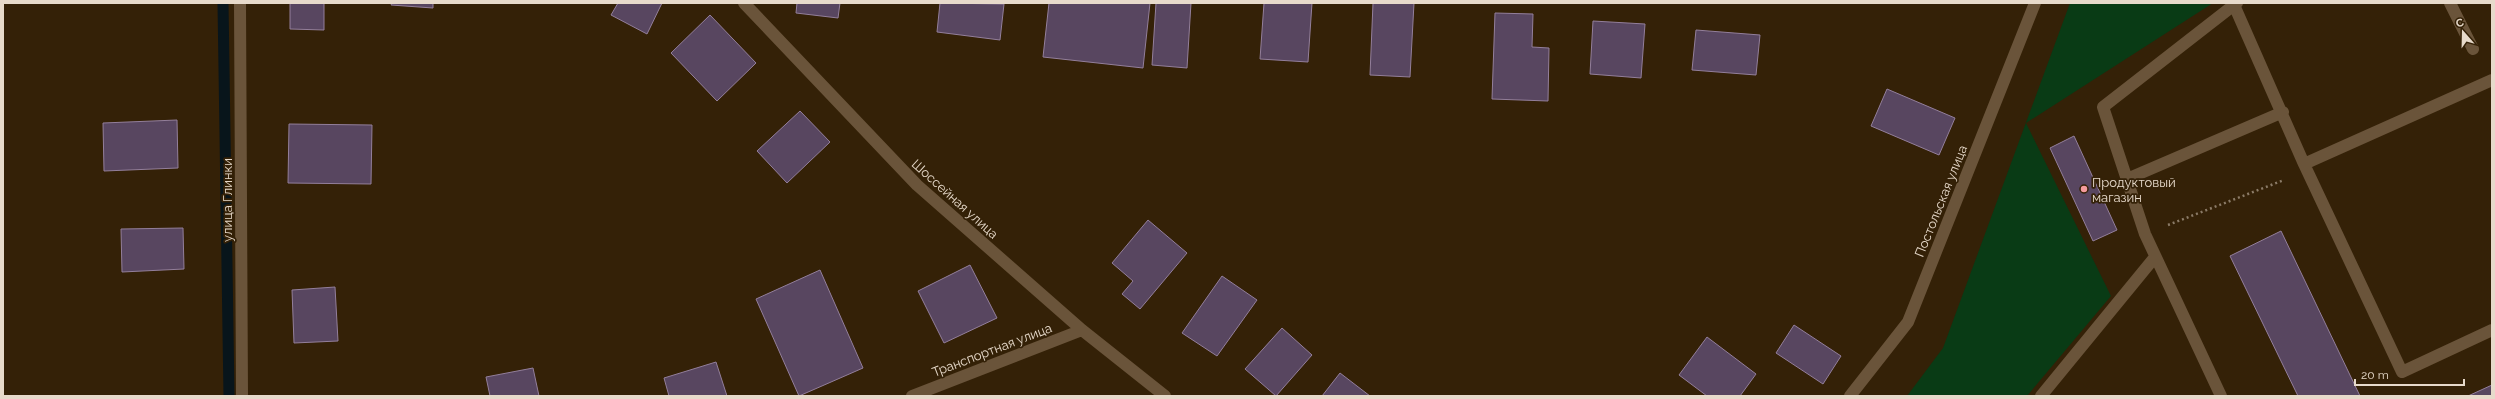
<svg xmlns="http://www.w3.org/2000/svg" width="2495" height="399" viewBox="0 0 2495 399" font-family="Raleway,sans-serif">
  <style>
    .green { fill: #093b15 }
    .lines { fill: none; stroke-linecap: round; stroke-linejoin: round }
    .stream { stroke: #08151b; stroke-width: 11 }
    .building { fill: #584660; stroke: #937f9b }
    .path { stroke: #8b7b67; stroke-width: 2.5; stroke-dasharray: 2 3; stroke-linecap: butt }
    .lane { stroke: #6a543a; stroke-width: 12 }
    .street { stroke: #6a543a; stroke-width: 12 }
    .poi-dot { fill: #f59b9d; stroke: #342107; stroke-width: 1.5 }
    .labels { text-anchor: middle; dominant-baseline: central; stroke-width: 3.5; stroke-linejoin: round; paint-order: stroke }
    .poi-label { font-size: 13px; fill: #e7dacb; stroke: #342107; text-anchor: start }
    .street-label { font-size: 13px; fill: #e7dacb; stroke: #342107 }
  </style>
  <rect width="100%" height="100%" fill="#342107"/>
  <!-- green -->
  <path class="green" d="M2070,3H2213L2026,123L2111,296L2027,396H1907L1943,348Z"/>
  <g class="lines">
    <!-- stream -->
    <path class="stream" d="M223,3L229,396"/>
  </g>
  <!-- building -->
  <path class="building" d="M290,3H324V30L290,29Z
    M392,3H433V8L391,5Z
    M618,3H662L647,34L611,15Z
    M797,3H840L838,18L796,13Z
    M940,3L1004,4L1000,40L937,32Z
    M1049,3H1150L1143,68L1043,57Z
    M1156,3H1191L1187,68L1152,65Z
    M1264,3H1312L1308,62L1260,59Z
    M1373,3H1414L1410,77L1370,75Z
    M1495,13L1533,14L1532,47L1549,48L1548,101L1492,99Z
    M710,15L756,63L717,101L671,53Z
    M1593,21L1645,24L1641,78L1590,74Z
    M1696,30L1760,35L1756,75L1692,70Z
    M1887,89L1955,118L1939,155L1871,126Z
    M800,111L830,142L787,183L757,151Z
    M177,120L178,168L104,171L103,123Z
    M289,124L372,125L371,184L288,183Z
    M2074,136L2117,230L2093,241L2050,148Z
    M1148,220L1187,253L1140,309L1122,294L1133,281L1112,263Z
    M183,228L184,269L122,272L121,229Z
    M2281,231L2360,396H2298L2230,256Z
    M970,265L997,318L944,343L918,291Z
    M820,270L863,368L799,396L756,299Z
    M1222,276L1257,300L1217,356L1182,333Z
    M335,287L338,341L294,343L292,290Z
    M1794,325L1841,356L1823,384L1776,353Z
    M1282,328L1312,355L1276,396L1245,369Z
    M1707,337L1756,374L1740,396H1707L1679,375Z
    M716,362L727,396H669L664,378Z
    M533,368L539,396H490L486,377Z
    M1340,373L1370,396H1322Z
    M2492,385V396H2468Z"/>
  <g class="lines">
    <!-- path -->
    <path class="path" d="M2168,225L2284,180"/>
    <!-- lane -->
    <path class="lane" d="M2237,3L2234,5L2304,164L2492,80
      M2450,3L2473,49
      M2304,164L2402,372L2492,330
      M2127,179L2283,112
      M2041,396L2155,257
      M2221,396L2145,234L2103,107L2234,5"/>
    <!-- street -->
    <path class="street" d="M240,3L242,396
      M744,3L917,185L1082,330L1165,396
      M912,396L1082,330
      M1850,396L1908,322L2035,3"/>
  </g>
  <!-- markers -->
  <circle class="poi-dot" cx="2084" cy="189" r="4"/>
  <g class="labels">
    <!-- poi labels -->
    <g class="poi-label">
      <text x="2092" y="182">Продуктовый<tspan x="2092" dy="15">магазин</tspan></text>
    </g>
    <!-- street labels -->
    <g class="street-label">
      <text transform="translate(955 199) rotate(42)">Шоссейная улица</text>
      <text transform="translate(227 200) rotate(-90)">улица Глинки</text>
      <text transform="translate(1941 201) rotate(-68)">Постольская улица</text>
      <text transform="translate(992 350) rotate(-21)">Транспортная улица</text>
    </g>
  </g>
  <!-- border -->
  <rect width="2495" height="399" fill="none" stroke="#e7dacb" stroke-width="8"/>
  <!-- north arrow -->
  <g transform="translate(2463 32) rotate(340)" stroke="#342107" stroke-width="3" paint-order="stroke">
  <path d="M0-3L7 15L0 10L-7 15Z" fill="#e7dacb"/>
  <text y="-6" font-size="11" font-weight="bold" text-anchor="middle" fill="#e7dacb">С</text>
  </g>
  <!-- scale -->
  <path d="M2355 379v6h109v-6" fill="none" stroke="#e7dacb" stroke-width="2"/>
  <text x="2361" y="379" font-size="12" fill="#e7dacb" stroke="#342107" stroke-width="3" paint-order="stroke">20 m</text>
</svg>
